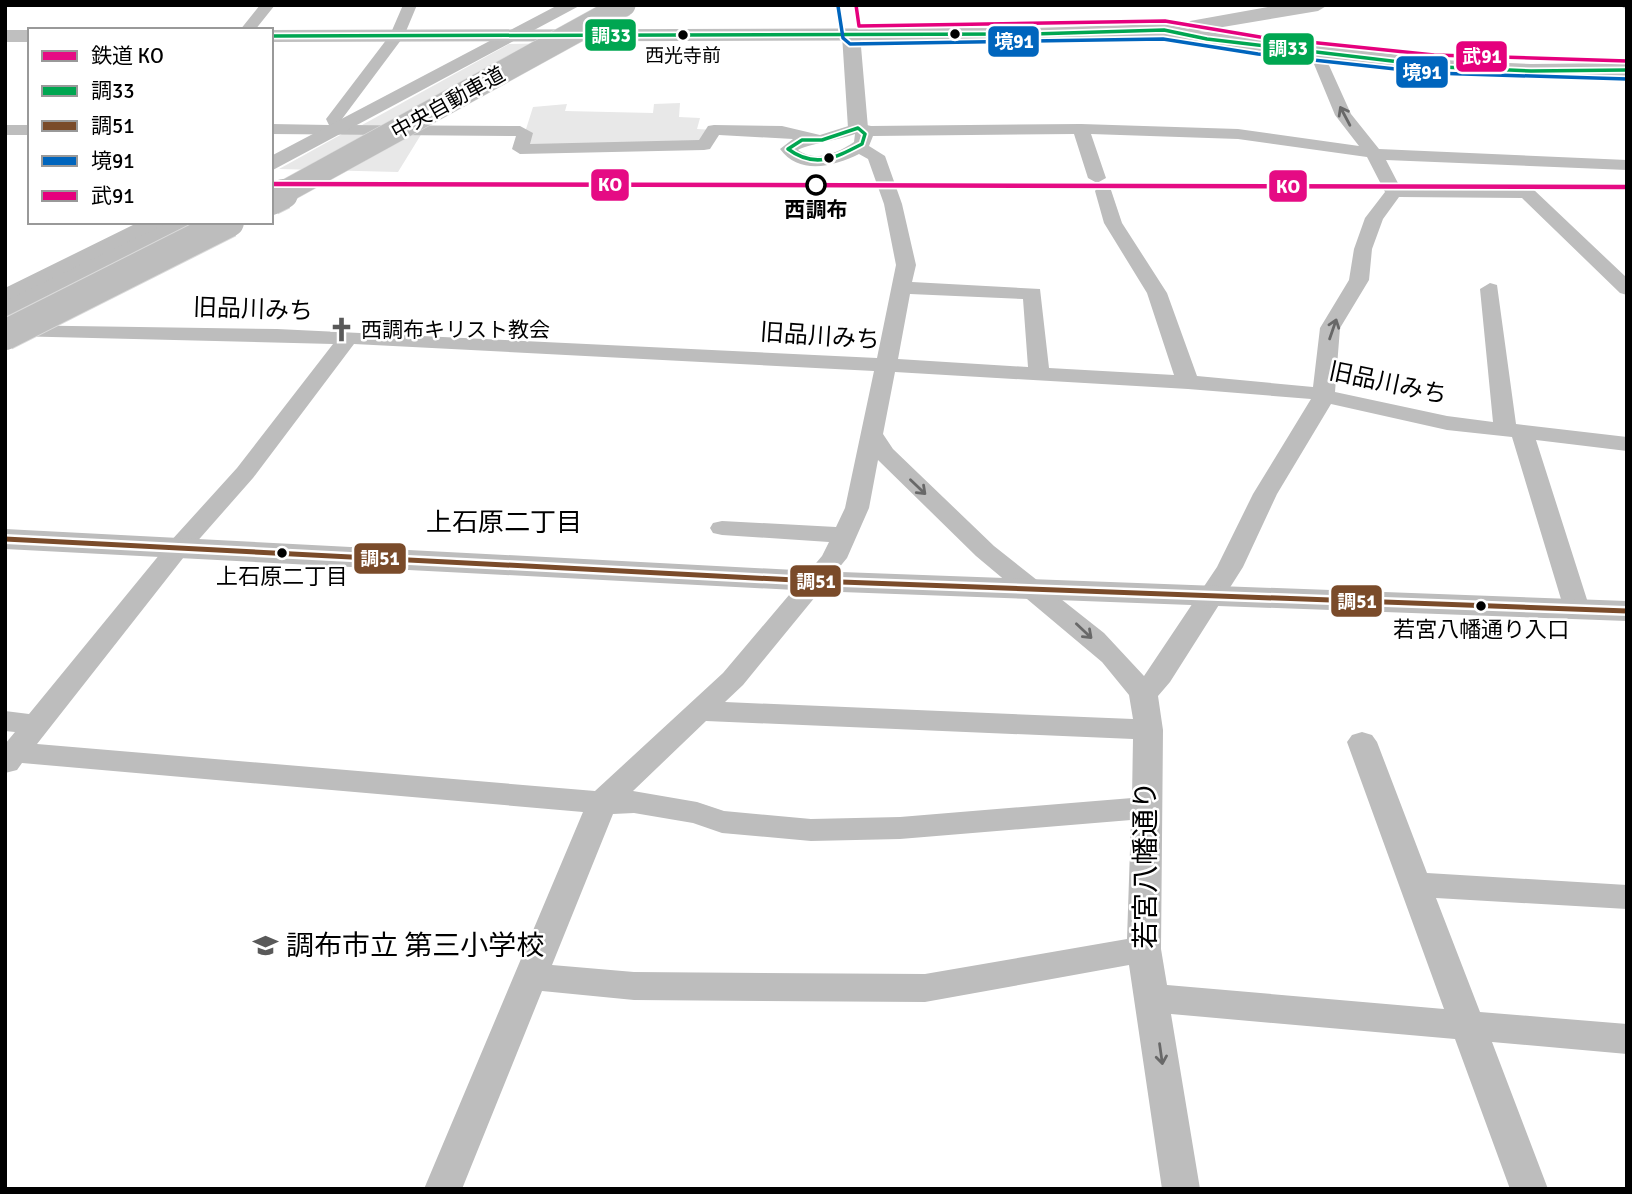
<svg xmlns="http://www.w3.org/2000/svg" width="1632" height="1194" viewBox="0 0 1632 1194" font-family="Signika,'Noto Sans JP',sans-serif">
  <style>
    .green { fill: #e8e8e8 }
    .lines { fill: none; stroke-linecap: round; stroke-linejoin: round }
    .motorway-casing { stroke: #dbdbdb; stroke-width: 4 }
    .minor { fill: #bdbdbd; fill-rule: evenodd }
    .tertiary { fill: #bdbdbd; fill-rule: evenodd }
    .secondary { fill: #bfbfbf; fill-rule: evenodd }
    .motorway { fill: #bdbdbd; fill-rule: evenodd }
    .motorway-bridge-far1-casing { stroke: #dbdbdb; stroke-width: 24; stroke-linecap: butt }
    .motorway-bridge-casing { stroke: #dbdbdb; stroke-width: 32; stroke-linecap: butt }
    .motorway-bridge-far1 { stroke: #bdbdbd; stroke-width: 23 }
    .motorway-bridge { stroke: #bdbdbd; stroke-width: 30 }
    .bus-1-casing { stroke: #fff; stroke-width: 7 }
    .bus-2-casing { stroke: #fff; stroke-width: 10 }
    .bus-3-casing { stroke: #fff; stroke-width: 7 }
    .bus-4-casing { stroke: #fff; stroke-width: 7 }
    .bus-1 { stroke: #00a651; stroke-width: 3.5 }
    .bus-2 { stroke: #7a4b2a; stroke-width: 5 }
    .bus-3 { stroke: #0065bd; stroke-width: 3.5 }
    .bus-4 { stroke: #e5007d; stroke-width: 3.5 }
    .rail-1-casing { stroke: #fff; stroke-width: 8 }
    .rail-1 { stroke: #e50b84; stroke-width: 4.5 }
    .oneway { stroke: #686868 }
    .bus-dot { fill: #000; stroke: #fff; stroke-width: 2.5 }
    .stop-dot { fill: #fff; stroke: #000; stroke-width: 3.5 }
    .labels { text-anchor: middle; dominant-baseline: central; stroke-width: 5; stroke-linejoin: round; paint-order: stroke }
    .far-bus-label { font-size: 19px; fill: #000; stroke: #fff }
    .far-street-label { font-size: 21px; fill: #000; stroke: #fff }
    .far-stop-label { font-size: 21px; font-weight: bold; fill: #000; stroke: #fff }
    .far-poi-label { font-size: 21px; fill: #000; stroke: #fff; text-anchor: start }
    .bus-label { font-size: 22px; fill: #000; stroke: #fff }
    .street-label { font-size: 24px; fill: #000; stroke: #fff }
    .neighbourhood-label { font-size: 26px; fill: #000; stroke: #fff }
    .near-street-label { font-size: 28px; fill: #000; stroke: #fff }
    .near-poi-label { font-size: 28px; fill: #000; stroke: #fff; text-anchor: start }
    .line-badge { stroke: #fff; stroke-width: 2.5 }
    .badge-label { font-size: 19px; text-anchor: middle; font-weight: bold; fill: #fff }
  </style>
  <rect width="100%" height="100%" fill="#fff"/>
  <!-- green -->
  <path class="green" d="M571,43L424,125H362L509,44Z
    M680,103L679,117L700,118L697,129L714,130L705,143L521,145L533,107L567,104L565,111L653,113L654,104Z
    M422,133L398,172L279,169L342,134Z"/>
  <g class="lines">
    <defs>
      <path id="motorway" d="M169,222H204L201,228L5,322V301Z"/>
    </defs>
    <!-- motorway casing -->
    <use href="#motorway" class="motorway-casing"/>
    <!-- minor -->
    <path class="minor" d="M260,5H275L255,30H240Z
      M403,5H417L404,36L342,119L346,125L520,126L533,133L530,144L699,140L708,126L714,125L782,126L820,135L858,123L871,126L1081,124L1238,129L1359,146L1335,115L1309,52L1316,48L1323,52L1351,114L1379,149L1627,160V170L1386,160L1400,187L1533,189L1627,278V295L1620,293L1522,198L1399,197L1383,219L1372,249L1369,280L1340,328L1335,392L1447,416L1493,422L1480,289L1490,283L1497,285L1516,424L1627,437V451L1536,440L1590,609L1586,615H1568L1564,609L1512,437L1447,430L1331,404L1277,494L1243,567L1170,682L1158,696L1163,730L1161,949L1167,985L1444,1009L1347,742L1352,735L1362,732L1372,735L1377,742L1427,873L1627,885V909L1436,898L1480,1012L1627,1024V1054L1492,1042L1548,1189H1510L1455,1039L1171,1014L1200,1189H1162L1129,965L925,1002L634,1000L542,991L462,1189H424L583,812L22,763L17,770L5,773V744L15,732L5,731V711L29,714L169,543L237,468L333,344L11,336L5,335V325L277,329L877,358L896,265L884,204L868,159L859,154C833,167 799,175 780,149L793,139L719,135L710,149L704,150L520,154L512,149L516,136L271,134V124L329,125L326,119L390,35ZM855,134L854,142C838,153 815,163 798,150C806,145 841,139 855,134ZM1074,134L1088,178L1097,183L1106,178L1091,134L1238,139L1367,157L1385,192L1365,218L1354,249L1349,280L1320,328L1313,387L1197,376L1167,293L1122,223L1110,187H1098L1095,191L1104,223L1147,293L1174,375L1049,368L1040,289L912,282L916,265L902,204L885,156L869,146L873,136ZM910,294L1023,299L1028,367L898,359ZM354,344L874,371L845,508L836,527L722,521L713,523L710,528L713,533L722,535L829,542L822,556L723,673L595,791L37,744L187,553L253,478ZM895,372L1188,389L1311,399L1253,494L1217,567L1144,676L1104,633L994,546L893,449L883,434ZM878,460L976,556L1102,662L1129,695L1133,719L725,702L743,685L847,558L869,508ZM706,721L1133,739L1132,798L900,817L811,819L724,811L697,802L633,791ZM634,813L693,823L722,833L811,841L900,839L1131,820L1127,939L925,974L634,972L552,965L613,814Z
      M1619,5H1627V10Z
      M5,125H30V135H5Z"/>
    <!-- tertiary -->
    <path class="tertiary" d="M558,5H581L271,171V156Z
      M851,29L860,35L868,128L858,134L848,128L842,35Z
      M139,222H169L166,227L5,306V288Z
      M5,529L814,571L1627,601V621L814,591L5,549Z"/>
    <!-- secondary -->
    <path class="secondary" d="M1279,5H1328L1318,11L1199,31L1442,60L1531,64L1627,63V77L1531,78L1442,74L1207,45L1164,36L1033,40L271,42L270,30L1033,28L1164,24L1189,29L1187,25L1190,21Z
      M5,30H31L30,42H5Z"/>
    <!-- motorway -->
    <use href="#motorway" class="motorway"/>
    <defs>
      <path id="motorway-bridge-far1" d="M279,195L624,5"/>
      <path id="motorway-bridge" d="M271,200L283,194
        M5,335L229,222"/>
    </defs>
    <!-- motorway-bridge-far1 casing -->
    <use href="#motorway-bridge-far1" class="motorway-bridge-far1-casing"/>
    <!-- motorway-bridge casing -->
    <use href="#motorway-bridge" class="motorway-bridge-casing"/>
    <!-- motorway-bridge-far1 -->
    <use href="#motorway-bridge-far1" class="motorway-bridge-far1"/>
    <!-- motorway-bridge -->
    <use href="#motorway-bridge" class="motorway-bridge"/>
    <defs>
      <path id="bus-1" d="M271,36L1033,34L1164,30L1207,39L1442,67L1531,71L1627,70
        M858,128L865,134L862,144C835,158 815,169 788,149L802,140H822Z"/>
      <path id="bus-2" d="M5,539L814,581L1627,611"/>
      <path id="bus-3" d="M838,6L843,38L850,44L1163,39L1258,54L1432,73L1627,79"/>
      <path id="bus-4" d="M856,5L859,26L1165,21L1260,37L1434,55L1627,61"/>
    </defs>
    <!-- bus-1 casing -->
    <use href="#bus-1" class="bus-1-casing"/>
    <!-- bus-2 casing -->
    <use href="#bus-2" class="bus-2-casing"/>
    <!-- bus-3 casing -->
    <use href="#bus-3" class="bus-3-casing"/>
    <!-- bus-4 casing -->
    <use href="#bus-4" class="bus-4-casing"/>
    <!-- bus-1 -->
    <use href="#bus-1" class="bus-1"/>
    <!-- bus-2 -->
    <use href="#bus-2" class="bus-2"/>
    <!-- bus-3 -->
    <use href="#bus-3" class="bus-3"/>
    <!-- bus-4 -->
    <use href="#bus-4" class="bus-4"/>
    <defs>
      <path id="rail-1" d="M271,184L1627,187"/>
    </defs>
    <!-- rail-1 casing -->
    <use href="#rail-1" class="rail-1-casing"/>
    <!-- rail-1 -->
    <use href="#rail-1" class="rail-1"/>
  </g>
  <!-- one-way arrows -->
  <defs><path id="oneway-shaft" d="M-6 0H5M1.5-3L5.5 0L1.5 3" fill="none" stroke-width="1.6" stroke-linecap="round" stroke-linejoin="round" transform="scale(1.75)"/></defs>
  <g class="oneway">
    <use href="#oneway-shaft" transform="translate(1345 116) rotate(-118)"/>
    <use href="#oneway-shaft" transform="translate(1333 329) rotate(-71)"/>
    <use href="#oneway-shaft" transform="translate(918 487) rotate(44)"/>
    <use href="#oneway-shaft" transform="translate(1084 631) rotate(43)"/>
    <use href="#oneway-shaft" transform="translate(1161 1054) rotate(82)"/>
  </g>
  <!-- icons -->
  <defs>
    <symbol id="church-bare" viewBox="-9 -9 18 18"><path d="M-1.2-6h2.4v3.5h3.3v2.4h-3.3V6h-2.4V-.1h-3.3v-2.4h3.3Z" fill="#595959" stroke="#fff" stroke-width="2.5" paint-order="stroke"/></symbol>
    <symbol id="school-bare" viewBox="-9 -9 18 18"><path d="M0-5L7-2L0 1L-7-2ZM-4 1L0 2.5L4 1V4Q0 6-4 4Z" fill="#595959" stroke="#fff" stroke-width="2.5" paint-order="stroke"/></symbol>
  </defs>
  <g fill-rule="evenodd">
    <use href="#church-bare" x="324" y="312" width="35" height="35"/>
    <use href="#school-bare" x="248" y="928" width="35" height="35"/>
  </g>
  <!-- markers -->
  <g class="bus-dot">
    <circle cx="955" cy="34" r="6"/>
    <circle cx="683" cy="35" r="6"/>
    <circle cx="829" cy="158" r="6"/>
    <circle cx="282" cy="553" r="6"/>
    <circle cx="1481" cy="606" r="6"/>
  </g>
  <circle class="stop-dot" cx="816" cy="185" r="9"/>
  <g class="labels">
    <!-- far-bus labels -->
    <g class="far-bus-label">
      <text x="683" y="56">西光寺前</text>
    </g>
    <!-- far-street labels -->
    <g class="far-street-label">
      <text transform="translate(448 103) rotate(-29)">中央自動車道</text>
    </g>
    <!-- far-stop labels -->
    <g class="far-stop-label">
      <text x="816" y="210">西調布</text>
    </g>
    <!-- far-poi labels -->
    <g class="far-poi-label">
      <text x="361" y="330">西調布キリスト教会</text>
    </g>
    <!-- bus labels -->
    <g class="bus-label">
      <text x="282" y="576">上石原二丁目</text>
      <text x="1481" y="629">若宮八幡通り入口</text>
    </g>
    <!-- street labels -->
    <g class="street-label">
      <text transform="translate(253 309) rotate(2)">旧品川みち</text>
      <text transform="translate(820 336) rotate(4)">旧品川みち</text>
      <text transform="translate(1388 383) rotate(12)">旧品川みち</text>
    </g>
    <!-- neighbourhood labels -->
    <g class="neighbourhood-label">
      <text x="504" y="523">上石原二丁目</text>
    </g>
    <!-- near-street labels -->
    <g class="near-street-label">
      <text transform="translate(1146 865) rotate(-90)">若宮八幡通り</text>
    </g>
    <!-- near-poi labels -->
    <g class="near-poi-label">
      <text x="286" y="946">調布市立 第三小学校</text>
    </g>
  </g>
  <g class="line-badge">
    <rect x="584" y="18" width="53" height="34" rx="7" fill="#00a651"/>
    <rect x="987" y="25" width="53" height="33" rx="7" fill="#0065bd"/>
    <rect x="1262" y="32" width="53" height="34" rx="7" fill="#00a651"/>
    <rect x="1455" y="40" width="53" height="33" rx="7" fill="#e5007d"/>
    <rect x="1395" y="55" width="54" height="34" rx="7" fill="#0065bd"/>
    <rect x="590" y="168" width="40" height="34" rx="7" fill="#e50b84"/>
    <rect x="1268" y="169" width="40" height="34" rx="7" fill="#e50b84"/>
    <rect x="353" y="542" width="54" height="33" rx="7" fill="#7a4b2a"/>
    <rect x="789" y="564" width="53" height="34" rx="7" fill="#7a4b2a"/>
    <rect x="1330" y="584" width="53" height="34" rx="7" fill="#7a4b2a"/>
  </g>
  <g class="badge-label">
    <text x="611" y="42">調33</text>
    <text x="1014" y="48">境91</text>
    <text x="1288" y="55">調33</text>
    <text x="1482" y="63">武91</text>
    <text x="1422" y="79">境91</text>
    <text x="610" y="191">KO</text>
    <text x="1288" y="193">KO</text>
    <text x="380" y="565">調51</text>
    <text x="816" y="588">調51</text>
    <text x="1357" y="608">調51</text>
  </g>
  <!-- border -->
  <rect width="1632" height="1194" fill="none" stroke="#000000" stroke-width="14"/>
  <!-- legend -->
  <rect x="28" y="28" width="245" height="196" fill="#ffffff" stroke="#999999" stroke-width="2"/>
  <rect x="42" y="51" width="35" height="10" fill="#e50b84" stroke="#999999" stroke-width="2"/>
  <text x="91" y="63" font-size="21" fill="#000000">鉄道 KO</text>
  <rect x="42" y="86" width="35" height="10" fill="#00a651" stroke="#999999" stroke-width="2"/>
  <text x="91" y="98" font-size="21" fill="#000000">調33</text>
  <rect x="42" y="121" width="35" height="10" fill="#7a4b2a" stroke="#999999" stroke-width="2"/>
  <text x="91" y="133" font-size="21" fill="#000000">調51</text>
  <rect x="42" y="156" width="35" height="10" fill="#0065bd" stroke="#999999" stroke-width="2"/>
  <text x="91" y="168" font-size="21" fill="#000000">境91</text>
  <rect x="42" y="191" width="35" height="10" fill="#e5007d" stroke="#999999" stroke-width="2"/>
  <text x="91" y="203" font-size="21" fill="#000000">武91</text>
</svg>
